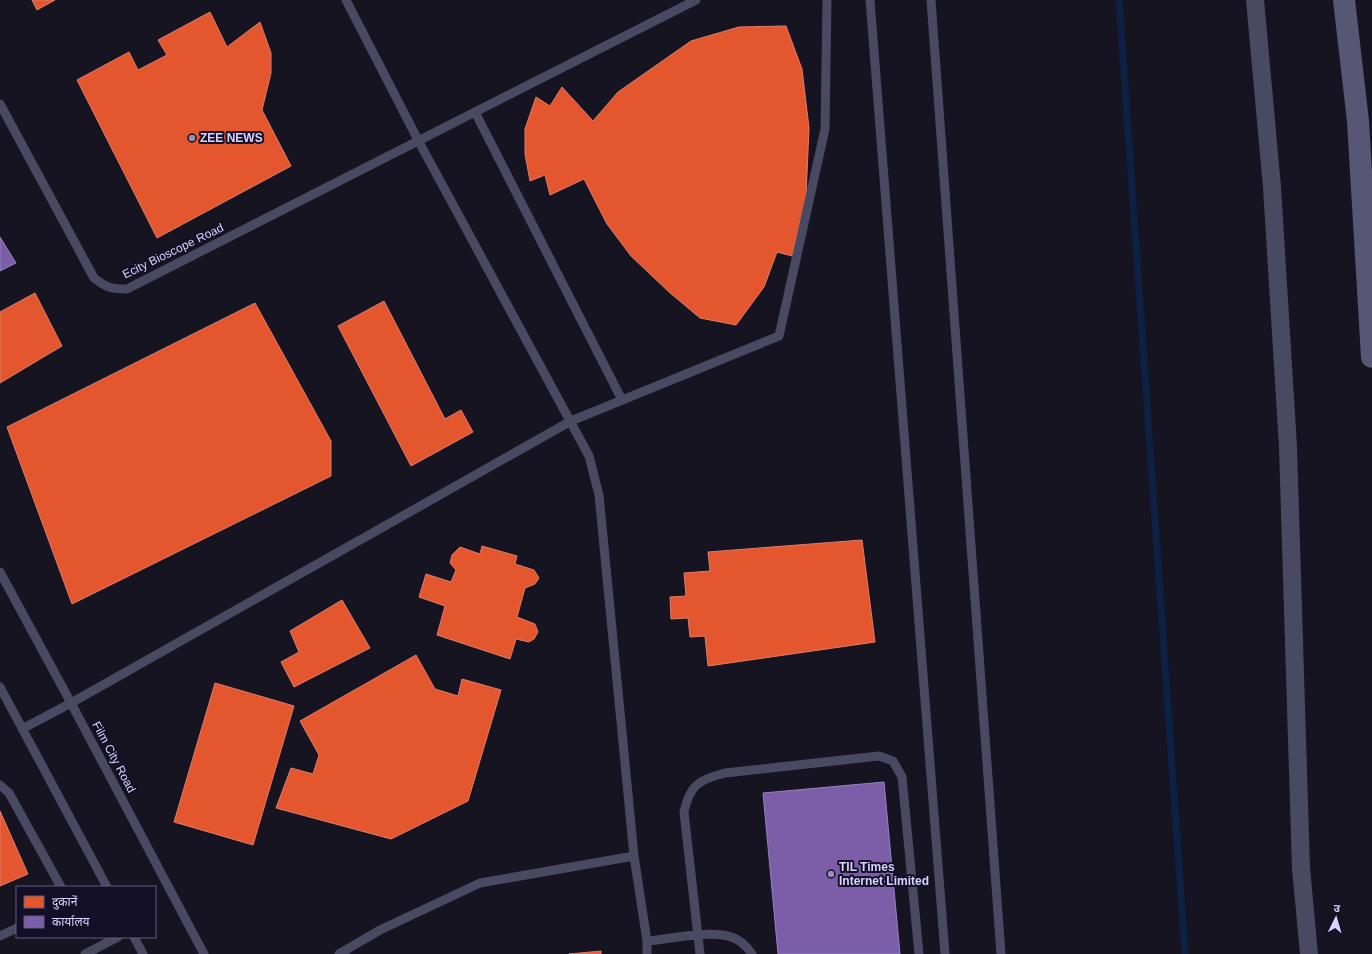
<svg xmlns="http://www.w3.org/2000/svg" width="1372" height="954" viewBox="0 0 1372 954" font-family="Arial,'Noto Sans Devanagari',sans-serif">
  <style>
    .shops { fill: #e4572e; stroke: #e17c6d }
    .offices { fill: #7b5ea7; stroke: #9781c1 }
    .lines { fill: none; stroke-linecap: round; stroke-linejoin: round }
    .stream { stroke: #0d2144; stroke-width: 7 }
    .lane { stroke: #4a4962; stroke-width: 9 }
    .street { stroke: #4a4962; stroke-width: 18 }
    .secondary { stroke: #575674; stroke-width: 22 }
    .poi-dot { fill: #9591b1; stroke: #130f26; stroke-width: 1.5 }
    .labels { text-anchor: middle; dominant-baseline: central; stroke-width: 4; stroke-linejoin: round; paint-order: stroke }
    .poi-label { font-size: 12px; font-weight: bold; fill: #d9d4ff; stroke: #130f26; text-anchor: start }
    .street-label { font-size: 12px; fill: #d9d4ff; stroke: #130f26 }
  </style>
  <rect width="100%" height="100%" fill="#161421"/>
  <!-- shops -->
  <path class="shops" d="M32,0H55L37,10Z
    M210,12L227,47L260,22L271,53V73L262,110L291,166L157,238L77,80L129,52L138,70L167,55L158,40Z
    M786,26L802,69L809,128L806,196L792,256L777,252L764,287L736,325L700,318L669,292L631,256L607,224L584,179L550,195L545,175L530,181L525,154V129L536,97L550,106L562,87L593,121L618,92L691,41L739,27Z
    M35,293L62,346L0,383V312Z
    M384,301L445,419L461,410L473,432L411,466L338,326Z
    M255,303L331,441V476L72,604L7,427Z
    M862,540L875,642L708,666L705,636L690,637L688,618L671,619L670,597L686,596L684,573L710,571L708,552Z
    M482,546L517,556L515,564L534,570L539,578L535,584L525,588L517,617L535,624L538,632L534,639L529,642L516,639L510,659L437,635L445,606L419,597L426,574L451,582L456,570L450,563L452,555L460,547L480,554Z
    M342,600L370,648L294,687L281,662L299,652L290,631Z
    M416,655L435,689L458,696L462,679L501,690L468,801L391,839L276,808L291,768L313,774L319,755L300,721Z
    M215,683L294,706L253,845L174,822Z
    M0,811L28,874L0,886Z
    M601,951V954H569Z"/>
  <!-- offices -->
  <path class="offices" d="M0,237L16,263L0,271Z
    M884,782L900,954H778L763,793Z"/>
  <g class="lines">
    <!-- stream -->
    <path class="stream" d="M1119,0L1185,954"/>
    <!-- lane -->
    <path class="lane" d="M346,0L418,140L589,456L599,495L634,856L647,941V954
      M870,0L945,954
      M931,0L1001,954
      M0,104L94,278C107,288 111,289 127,289L475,112
      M622,400L475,112L696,0
      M0,572L71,703L204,954
      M0,687L107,887
      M22,729L71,703L571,421L779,336L825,129L827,0
      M0,785L9,793L61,887
      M0,936L17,928
      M134,937L143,954
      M647,941C670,939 713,929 734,938C742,941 747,947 752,954
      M85,954L118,937
      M339,954L380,930L480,883L634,856
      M700,954L684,812C690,785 698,780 725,773L879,756L893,761L902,777L919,954"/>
    <!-- street -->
    <path class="street" d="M1255,0L1272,187L1288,447L1301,868L1309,954"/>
    <!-- secondary -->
    <path class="secondary" d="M1344,0L1358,121L1372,357"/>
  </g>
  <!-- markers -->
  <g class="poi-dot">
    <circle cx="192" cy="138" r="4"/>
    <circle cx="831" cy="874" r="4"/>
  </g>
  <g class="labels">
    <!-- poi labels -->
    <g class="poi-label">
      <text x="200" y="138">ZEE NEWS</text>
      <text x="839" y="867">TIL Times<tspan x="839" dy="14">Internet Limited</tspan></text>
    </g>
    <!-- street labels -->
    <g class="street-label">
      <text transform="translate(173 251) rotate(-26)">Ecity Bioscope Road</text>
      <text transform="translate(114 757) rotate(62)">Film City Road</text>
    </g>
  </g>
  <!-- legend -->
  <rect x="16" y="886" width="140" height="52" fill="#130f26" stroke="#625e7d"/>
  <rect x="24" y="896" width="20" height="12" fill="#e4572e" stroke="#625e7d"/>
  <text x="52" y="906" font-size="12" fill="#d9d4ff">दुकानें</text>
  <rect x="24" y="916" width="20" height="12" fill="#7b5ea7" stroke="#625e7d"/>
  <text x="52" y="926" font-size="12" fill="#d9d4ff">कार्यालय</text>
  <!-- north arrow -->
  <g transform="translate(1336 918) rotate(5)" stroke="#130f26" stroke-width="3" paint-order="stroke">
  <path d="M0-3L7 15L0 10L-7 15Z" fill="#d9d4ff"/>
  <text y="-6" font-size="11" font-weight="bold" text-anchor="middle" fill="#d9d4ff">उ</text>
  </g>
</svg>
